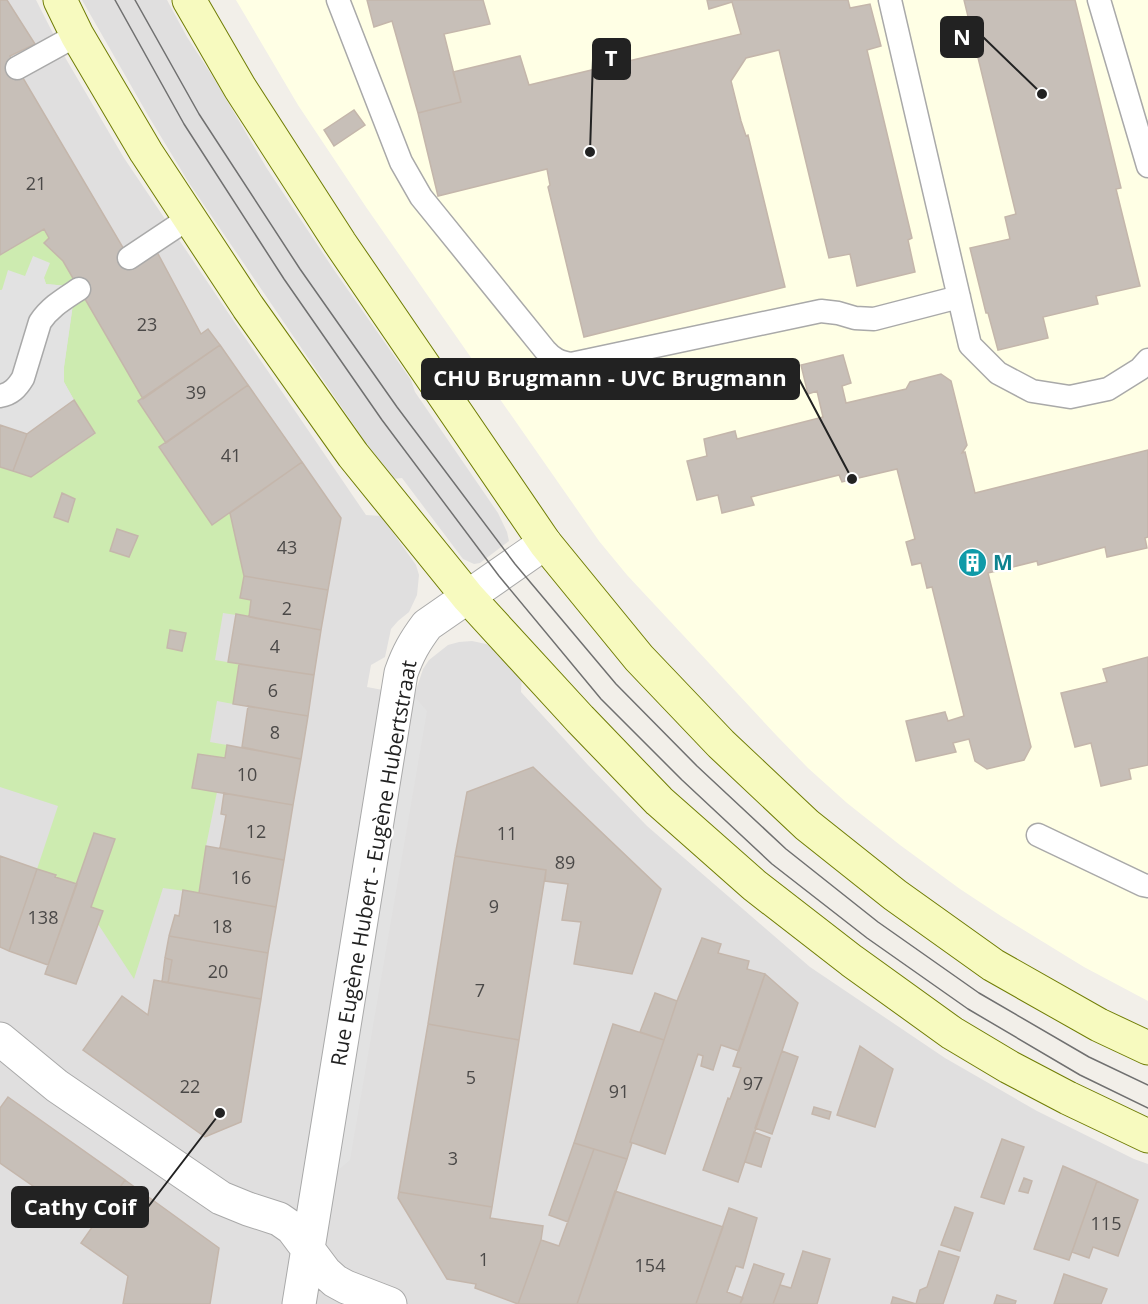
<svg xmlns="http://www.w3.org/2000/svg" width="1148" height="1304" viewBox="0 0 1148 1304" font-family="'Open Sans',sans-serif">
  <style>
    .residential { fill: #e0dfdf }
    .education { fill: #ffffe5 }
    .grass { fill: #cdebb0 }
    .parking { fill: #e2e2e2 }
    .building { fill: #c7bfb8; stroke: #c4b6ab; stroke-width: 1.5 }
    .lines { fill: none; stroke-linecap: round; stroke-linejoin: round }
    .lane-casing { stroke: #a9a9a9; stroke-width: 25 }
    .street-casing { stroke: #a9a9a9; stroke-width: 35 }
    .secondary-casing { stroke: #707d05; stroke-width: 35 }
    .lane { stroke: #fff; stroke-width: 22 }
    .street { stroke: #fff; stroke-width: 33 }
    .secondary { stroke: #f7fabf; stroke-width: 33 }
    .tram { stroke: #707070; stroke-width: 1.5 }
    .labels { text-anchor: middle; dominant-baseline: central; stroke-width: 4.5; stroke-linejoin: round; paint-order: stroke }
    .number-label { font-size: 18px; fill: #4b4948 }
    .culture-label { font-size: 21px; font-weight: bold; fill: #0d838f; stroke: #fff; text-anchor: start }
    .street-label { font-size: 21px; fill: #222; stroke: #fff }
    .leader { fill: none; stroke: #222; stroke-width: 2 }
    .callout-dot { fill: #222; stroke: #fff; stroke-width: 2 }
    .callout { fill: #222; stroke: #222; stroke-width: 2 }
    .callout-label { font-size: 22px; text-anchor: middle; font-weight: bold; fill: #fff }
  </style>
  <rect width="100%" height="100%" fill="#f2efe9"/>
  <!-- residential -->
  <path class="residential" d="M0,0H36L66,59L124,158L233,320L366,515L381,516L416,565L419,575L417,595L409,612L398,621L391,629L385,657L371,665L367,687L414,696L423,669L429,660L448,645L459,642L472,641L486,644L498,650L522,672L521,692L588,765L647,826L810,967L945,1058L1037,1111L1134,1159L1148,1164V1304H0Z
    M82,0H167L187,37L215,80L266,167L334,270L411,380L415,392L498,513L507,532L509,541L480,563L474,564L463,559L402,478L393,479L383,468L189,183L149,117Z"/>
  <!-- education -->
  <path class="education" d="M236,0H1148V1001L1084,967L1001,916L960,889L900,845L847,803L808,768L777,736L627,575L599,541L366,207L298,105Z"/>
  <!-- grass -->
  <path class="grass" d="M44,229L49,238L45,243L63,261L74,280L68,286L46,284L44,278L25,276L1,290H0V255Z
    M82,294L143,399L139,402L166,443L159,448L212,525L230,513L244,576L240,598L251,600L249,617L223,613L215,660L239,664L233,704L217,701L210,742L227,745L225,758L198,754L193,788L217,792L206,846L199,893L163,888L134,979L98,924L91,907L115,839L94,833L77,884L55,877V875L37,869L58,806L0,787V467L31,477L95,434L74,400L64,382V367L73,304Z"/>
  <!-- parking -->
  <path class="parking" d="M33,256L50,263L44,278L46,284L68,286L73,304L64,367V382L74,400L27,434L0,425V290H2L8,270L25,276Z
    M415,697L427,711L350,1160L337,1171Z"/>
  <!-- building -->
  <path class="building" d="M0,0H7L35,44L10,56L135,268L157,252L201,334L208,329L220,345L143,399L63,261L44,243L49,238L44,229L0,255Z
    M367,0H483L490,24L444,34L461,102L418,113L392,21L374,27Z
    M707,0H848L850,8L870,4L881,46L867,50L912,238L908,240L915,272L857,286L850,254L829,258L779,50L746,58L731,81L741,121L746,136L748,135L785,287L584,337L548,187L550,185L547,169L438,196L418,113L461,102L453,72L520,56L529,85L741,34L732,2L709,9Z
    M964,0H1075L1121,188L1116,189L1140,286L1096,296L1098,304L1043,317L1048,338L998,350L988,313H986L970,248L1010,239L1005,217L1016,214Z
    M354,110L365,125L334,146L324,130Z
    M220,345L248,385L166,443L138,401Z
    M843,355L851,383L842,386L846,403L906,389L910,382L941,374L951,381L967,445L962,453L965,452L975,493L1148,450V537L1145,538L1147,548L1107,557L1105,547L1038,565L1037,561L988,573L1031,747L1024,760L987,769L975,761L969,739L953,743L956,752L916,761L906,721L945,712L948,721L964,716L932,587L927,588L921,563L912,565L906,542L915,539L897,469L842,482L839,475L751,497L754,505L722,513L718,495L697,500L687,461L707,456L704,439L735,431L737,439L823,417L817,391L808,394L801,365Z
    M248,385L302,462L212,525L159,447Z
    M74,400L95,433L31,477L13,471L27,434Z
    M0,425L27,434L13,471L0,467Z
    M302,462L341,518L328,590L244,576L230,513Z
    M62,493L75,499L68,522L54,517Z
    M117,529L138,536L129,557L110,551Z
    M244,576L328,590L321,630L249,617L251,600L240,598Z
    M236,614L321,630L314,675L228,662Z
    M170,630L186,633L182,651L167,648Z
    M1148,657V765L1129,769L1131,779L1101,786L1091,743L1075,747L1061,693L1107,682L1103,669Z
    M239,664L314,675L308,716L233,704Z
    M248,706L308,716L301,759L242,747Z
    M227,745L301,759L293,805L192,788L198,754L225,758Z
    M533,767L661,889L632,974L574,964L581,922L562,920L568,884L545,881L546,870L455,856L467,792Z
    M224,793L293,805L284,860L220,848L226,815L221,814Z
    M94,833L115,839L91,907L103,911L76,984L45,974Z
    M206,846L284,860L276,907L199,893Z
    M0,856L37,869L9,951L0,947Z
    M455,856L546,870L519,1040L428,1024Z
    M37,869L56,875L55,877L77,884L48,965L9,951Z
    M183,890L276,907L268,953L169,936L175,915L179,916Z
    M169,936L268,953L261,999L168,983L172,960L165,958Z
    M702,938L721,944L718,953L749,961L747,969L765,974L739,1051L721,1045L713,1070L701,1066L703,1056L698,1054L665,1154L630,1142L677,1001Z
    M165,958L172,960L168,983L162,982Z
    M765,974L798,1003L738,1182L703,1170L728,1098L730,1099L741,1068L733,1066Z
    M154,980L261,999L241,1122L205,1137L83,1050L122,996L148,1015Z
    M655,993L677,1001L664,1040L640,1032Z
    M428,1024L519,1040L492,1207L399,1192Z
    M613,1024L664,1040L630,1142L632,1143L627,1159L574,1143Z
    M860,1046L893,1069L875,1127L837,1115Z
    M782,1051L798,1057L772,1134L755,1128Z
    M8,1097L125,1180L92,1227L0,1163V1108Z
    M814,1107L831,1112L829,1119L812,1114Z
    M754,1132L770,1138L761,1167L745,1162Z
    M1002,1139L1024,1147L1004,1204L981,1197Z
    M574,1143L594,1149L568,1222L549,1215Z
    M594,1149L627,1159L577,1304H518L541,1240L559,1246Z
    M1063,1166L1097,1181L1069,1260L1034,1249Z
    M1024,1178L1032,1181L1028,1193L1019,1191Z
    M125,1180L219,1248L210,1304H123L128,1276L81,1243Z
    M1097,1181L1138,1200L1118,1256L1093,1247L1089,1258L1072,1252Z
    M615,1191L723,1227L696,1304H577Z
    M399,1192L492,1207L490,1218L543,1226L541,1240L518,1304L475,1288L476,1284L447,1279L398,1198Z
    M955,1207L973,1213L960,1251L941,1245Z
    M729,1208L757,1218L743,1268L736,1266L727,1292L743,1298L740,1304H696Z
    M803,1251L830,1259L817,1304H773L780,1285L791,1288Z
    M939,1251L959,1257L943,1304H891L893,1297L916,1304L920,1290L927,1287Z
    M754,1264L784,1274L773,1304H740Z
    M1064,1274L1107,1289L1101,1304H1054Z
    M997,1295L1016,1301L1015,1304H994Z"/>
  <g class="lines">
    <defs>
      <path id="lane" d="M338,0L401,162L421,197L545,350C553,359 559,362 571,364L821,311L838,313L855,318L874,319L959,297
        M890,0L970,345L998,373L1032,391L1070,397L1108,389L1140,369L1148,360
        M1099,0L1148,166
        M17,68L77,35
        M129,258L189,218
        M0,396C11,394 17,388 23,378L40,322C50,307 64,299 79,289
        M1038,835L1143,885L1148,886"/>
      <path id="street" d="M0,1039L57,1086L221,1198L248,1209L279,1219L292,1228L325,1272L335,1281L346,1287L390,1304
        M299,1304L401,673C408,653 415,641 427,625L545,543"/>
      <path id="secondary" d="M60,0L77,35L146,152L248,307L353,455L468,597L580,719L659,801L754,885L852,961L952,1033L1009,1067L1068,1098L1148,1136
        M189,0L240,88L340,243L545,543L639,658L721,744L807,825L895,895L993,965L1099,1025L1148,1048"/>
    </defs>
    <!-- lane casing -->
    <use href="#lane" class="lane-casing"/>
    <!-- street casing -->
    <use href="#street" class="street-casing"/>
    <!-- secondary casing -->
    <use href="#secondary" class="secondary-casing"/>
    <!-- lane -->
    <use href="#lane" class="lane"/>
    <!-- street -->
    <use href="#street" class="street"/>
    <!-- secondary -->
    <use href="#secondary" class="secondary"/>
    <!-- tram -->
    <path class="tram" d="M115,0L184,124L284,279L382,420L499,576L601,699L682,780L772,864L867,938L968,1009L1080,1075L1148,1108
      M135,0L199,114L300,269L397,407L515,564L616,684L697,766L786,849L878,922L979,993L1089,1057L1148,1085"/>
  </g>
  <!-- icons -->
  <defs>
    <symbol id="building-disc" viewBox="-11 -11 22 22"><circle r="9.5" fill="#0f9aa8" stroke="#fff"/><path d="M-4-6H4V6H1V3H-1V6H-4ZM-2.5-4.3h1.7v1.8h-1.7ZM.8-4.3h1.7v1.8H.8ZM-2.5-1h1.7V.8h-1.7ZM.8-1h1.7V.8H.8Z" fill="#fff"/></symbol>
  </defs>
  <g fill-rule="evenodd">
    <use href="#building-disc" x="956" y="546" width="33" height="33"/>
  </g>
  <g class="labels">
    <!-- number labels -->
    <g class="number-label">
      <text x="36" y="183">21</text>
      <text x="147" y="324">23</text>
      <text x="196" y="392">39</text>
      <text x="231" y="455">41</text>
      <text x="287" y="547">43</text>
      <text x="287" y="608">2</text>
      <text x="275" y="646">4</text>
      <text x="273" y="690">6</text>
      <text x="275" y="732">8</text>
      <text x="247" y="774">10</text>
      <text x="256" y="831">12</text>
      <text x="507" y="833">11</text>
      <text x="565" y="862">89</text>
      <text x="241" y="877">16</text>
      <text x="494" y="906">9</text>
      <text x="43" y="917">138</text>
      <text x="222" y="926">18</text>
      <text x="218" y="971">20</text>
      <text x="480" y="990">7</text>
      <text x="471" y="1077">5</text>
      <text x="753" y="1083">97</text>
      <text x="190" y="1086">22</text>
      <text x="619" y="1091">91</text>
      <text x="453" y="1158">3</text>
      <text x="1106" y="1223">115</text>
      <text x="484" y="1259">1</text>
      <text x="650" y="1265">154</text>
    </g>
    <!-- culture labels -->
    <g class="culture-label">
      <text x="993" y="562">M</text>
    </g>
    <!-- street labels -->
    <g class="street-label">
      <text transform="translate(373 863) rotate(-80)">Rue Eugène Hubert - Eugène Hubertstraat</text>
    </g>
  </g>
  <!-- callouts -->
  <path class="leader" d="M1042 94L983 37M590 152L593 59M852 479L799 379M220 1113L148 1207"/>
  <g class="callout-dot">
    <circle cx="1042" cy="94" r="6"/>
    <circle cx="590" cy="152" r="6"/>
    <circle cx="852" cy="479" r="6"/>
    <circle cx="220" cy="1113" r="6"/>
  </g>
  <g class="callout">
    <rect x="941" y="17" width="42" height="40" rx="6"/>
    <rect x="593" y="39" width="37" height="40" rx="6"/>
    <rect x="422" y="359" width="377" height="40" rx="6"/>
    <rect x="12" y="1187" width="136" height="40" rx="6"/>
  </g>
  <g class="callout-label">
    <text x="962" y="45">N</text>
    <text x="611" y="66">T</text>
    <text x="610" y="386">CHU Brugmann - UVC Brugmann</text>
    <text x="80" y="1215">Cathy Coif</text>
  </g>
</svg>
